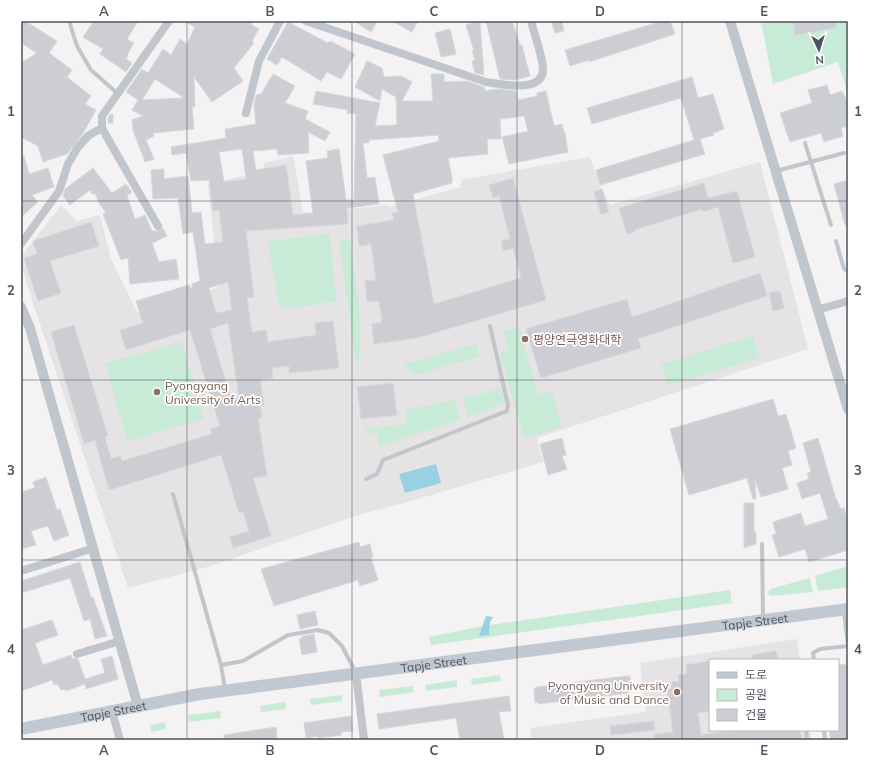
<svg xmlns="http://www.w3.org/2000/svg" width="869" height="761" viewBox="0 0 869 761" font-family="Mulish,'Noto Sans KR',sans-serif">
  <style>
    .education { fill: #e5e3e3 }
    .green { fill: #c7ebd6 }
    .water { fill: #99d1e3 }
    .building { fill: #cdced4; stroke: #d7d8dc; fill-rule: evenodd }
    .lines { fill: none; stroke-linecap: round; stroke-linejoin: round }
    .service { stroke: #c0c6cc; stroke-width: 4 }
    .minor { stroke: #c0c6cc; stroke-width: 8 }
    .tertiary { stroke: #c0c6cc; stroke-width: 10 }
    .secondary { stroke: #c0c8d1; stroke-width: 12 }
    .grid { fill: none; stroke: #4c545d; stroke-width: 1; stroke-opacity: 0.55 }
    .education-dot { fill: #8d6e63; stroke: #fff; stroke-width: 1.5 }
    .labels { text-anchor: middle; dominant-baseline: central; stroke-width: 3.5; stroke-linejoin: round; paint-order: stroke }
    .education-label { font-size: 12px; fill: #785e54; stroke: #fff; text-anchor: start }
    .street-label { font-size: 12px; fill: #4c545d; stroke: #fff }
    .neatline { fill: none; stroke: #4c545d; stroke-width: 1.5 }
    .grid-label { font-size: 13px; text-anchor: middle; font-weight: bold; fill: #4c545d }
  </style>
  <rect width="100%" height="100%" fill="#f4f2f2"/>
  <!-- education -->
  <path class="education" d="M293,156L303,212L312,213L386,205L389,207L461,187V180L590,157L600,185L610,205L760,162L808,349L537,438L543,462L404,503L361,514L211,566L128,588L34,306L21,264V257L61,205L77,221L100,215L111,259L137,312L219,287L208,184L263,171L264,163Z
    M797,639L800,660H710V730H810L811,740H532L530,728L646,712L640,663Z"/>
  <!-- green -->
  <path class="green" d="M761,21H848V94L838,62L773,84Z
    M330,234L336,301L288,309L279,305L268,241Z
    M349,239C355,281 366,325 357,367L339,241Z
    M519,327L538,395L552,392L562,427L524,438L500,353L508,350L503,331Z
    M753,336L760,358L668,385L661,364Z
    M182,342L204,419L127,441L105,363Z
    M476,344L479,357L414,375L404,364Z
    M501,389L505,403L468,417L463,398Z
    M455,400L460,420L380,447L377,434L368,432L363,429L407,424L405,410Z
    M848,566V587L818,591L815,576Z
    M810,578L813,592L771,596L767,593L770,589Z
    M730,590L732,603L431,645L429,637L483,626L480,636L489,635L490,625Z
    M500,675L501,681L472,685L471,679Z
    M457,680V687L426,691L425,685Z
    M413,686L414,692L380,697L379,690Z
    M342,695V701L311,705L310,699Z
    M285,702L286,709L261,712L260,706Z
    M220,711L221,718L189,722L188,715Z
    M165,722L166,729L151,732L150,725Z"/>
  <!-- water -->
  <path class="water" d="M436,464L441,483L405,493L399,474Z
    M486,616L493,617L490,622L489,635L479,636Z"/>
  <!-- building -->
  <path class="building" d="M21,21H25L57,41L49,53L72,70L67,77L91,96L85,104L96,110L82,135L67,154L43,162L38,146L21,137V63L37,53L21,43Z
    M94,21H138L127,39L134,43L127,55L128,56L126,59L132,63L126,72L100,54L103,49L83,37Z
    M184,21H253L251,24L259,29L252,41L254,43L234,68L243,81L212,102L194,77L195,107H192L194,129L153,133L154,136L146,140L154,159L145,162L133,130L132,120L143,116L132,110L138,100L126,92L142,69L148,73L163,49L171,55L180,39L187,44L195,27ZM155,79L184,98L142,100Z
    M354,21H377L371,32Z
    M392,21H418L412,32Z
    M480,21L482,49L484,75L475,73L472,61L475,60L472,51H474L466,25Z
    M486,21H512L520,45H522L530,76L515,80L500,79Z
    M562,21L564,31L555,33L552,23Z
    M663,21H670L675,34L589,62V60L570,66L565,50Z
    M793,21H835L836,28L795,35Z
    M288,22L328,43L330,41L355,54L341,79L327,72L321,81L282,57L277,65L267,59Z
    M450,29L456,54L441,57L435,33Z
    M367,61L382,68L384,77L401,76L412,82L402,101H433L431,74H444V82L467,81L484,87L485,91L497,89L517,91L518,100L537,96V93L546,91L554,126L562,124L564,133L565,132L568,152L509,164L502,137L528,131L524,116L500,119L501,139H487L488,154L448,158L452,177V183L413,194L434,304L521,278L513,248L503,251L501,241L510,239L499,196L493,198L489,185L513,178L546,300L417,338L374,344L372,324L382,322L379,301L367,302L365,281L376,280L371,244L359,246L357,226L394,220L392,213L398,212L383,155L439,141L438,135L369,140V143H363L367,178L375,177L379,204L347,208L348,224L246,231L254,297L247,298L252,332L266,330L268,342L316,335L315,323L333,321L339,368L289,373V366L272,368L273,378L260,380L264,405L260,406L262,418H258L267,476L253,478L271,536L233,548L230,537L249,531L243,512L239,513L221,455L109,490L95,440L84,444L51,332L74,325L108,436L105,437L111,459L120,456L122,461L212,434L210,429L220,426L190,330L126,350L120,330L143,323L136,301L189,285L192,290V284L200,281L193,232L183,234L178,198L153,199L151,170L164,169V179L188,176L192,213L201,212L205,244L223,242L219,210L213,211L209,180L191,181L186,153L172,155L171,147L226,138L225,129L256,124L254,104L256,95L261,94L273,74L295,86L285,103L308,111L305,119L330,132L325,141L308,132L309,153L278,155L277,149L253,151L256,170L286,165L293,215L313,213L306,161L328,158L327,151L339,149L346,200H354L356,114L347,113L348,110L313,104L316,91L380,103L375,126L397,125L396,97L382,89L380,101L355,87ZM242,149L246,179L224,182L219,152ZM228,282L232,310L216,313L209,288ZM228,323L239,398L231,399L210,329Z
    M692,77L698,98L713,94L724,129L713,133L714,135L700,139L705,154L600,185L596,170L694,140L681,98L592,124L587,108Z
    M827,85L830,95L842,91L848,103V126L841,128L843,136L824,142L821,133L790,142L780,113L812,103L808,90Z
    M113,114V123H108V118L110,115Z
    M24,156L29,174L48,168L54,187L32,195L38,202L21,217V157Z
    M93,168L112,193L126,184L132,192L127,196L135,219L145,215L152,231H158L163,228L167,236L152,243L159,262L176,259L179,279L130,284L128,258L121,260L103,214L106,213L99,203L95,193L92,194L90,190L70,205L63,196L65,189Z
    M848,180V224L845,225L834,184Z
    M704,183L708,198L737,191L755,257L733,263L718,207L703,212L702,209L634,230L635,232L627,234L619,208Z
    M602,189L609,212L601,214L594,192Z
    M91,222L99,246L50,261L61,293L38,301L24,258L37,254L33,241Z
    M760,273L767,296L638,339L641,348L541,378L526,329L627,299L632,317Z
    M780,291L784,308L773,311L769,293Z
    M393,383L397,415L361,419L357,387Z
    M773,399L778,416L786,414L796,448L788,451L792,465L782,468L788,489L761,497L755,479L756,499H753L747,478L689,495L670,429Z
    M562,438L566,455L562,456L567,469L548,475L540,444Z
    M818,438L835,496L841,509L844,508L848,522V550L809,562L805,549L779,557L772,535L776,534L773,522L801,513L805,526L828,519L820,493L802,499L797,483L809,479L807,473L811,472L803,443Z
    M46,477L57,510L60,509L69,535L54,541L48,526L31,531L36,545L21,549V492L35,488L33,482Z
    M744,503H754V531L756,532V544L744,548Z
    M359,542L360,547L370,544L373,557L371,558L378,580L360,586L358,580L274,606L261,569Z
    M80,562L91,597H93L107,636L95,639L90,619L84,621L70,578L21,593V581Z
    M315,611L318,625L300,629L297,615Z
    M52,620L58,635L35,643L43,665L71,655L72,658L78,659L85,679L105,673L101,659L112,656L118,679L86,689L85,684L66,691L65,689L61,690L58,684L54,685L52,680L21,691V630Z
    M314,634L317,652L302,655L299,639H302V636Z
    M776,651L778,660H753L752,655Z
    M710,661V711L698,713L702,740H655L654,734L673,732L667,689L672,688L671,682L679,681L678,675L687,674L686,665Z
    M848,664V740H831L829,730H838V665Z
    M627,676L630,677L632,691H629V693L539,704L538,702L535,703L534,689L537,687Z
    M509,696L511,711L499,712L504,740H460L456,718L379,729L377,714Z
    M351,716L353,731L341,732L342,735L318,738V736L306,738L304,723Z
    M654,721L655,730L611,735L610,726Z
    M276,727L277,740H224V735Z
    M736,730H800L802,740H702V735Z"/>
  <g class="lines">
    <!-- service -->
    <path class="service" d="M69,21L77,46L91,70L117,93
      M805,143L831,225
      M776,171L844,153
      M836,241L844,269L848,271
      M366,479L377,474L383,460L507,411L508,405L490,326
      M173,494L221,665L225,689
      M762,544L763,619
      M844,612L848,645
      M814,660L813,653L820,649L848,646
      M221,665L243,661L288,635L318,630L329,633L342,646L356,673
      M806,730L807,740
      M824,730L825,740"/>
    <!-- minor -->
    <path class="minor" d="M306,21L486,82C501,84 543,94 543,69C543,58 534,33 531,21
      M246,113L259,61L280,21
      M158,226L108,139L102,128V116L169,21
      M21,244L59,191L68,164L78,147L89,135L102,128
      M817,310L848,301
      M21,571L94,548
      M77,654L120,641
      M356,673L364,740
      M112,711L120,740"/>
    <!-- tertiary -->
    <path class="tertiary" d="M730,21L848,409
      M21,307L30,328L138,706"/>
    <!-- secondary -->
    <path class="secondary" id="s1" d="M21,729L200,694L848,609"/>
  </g>
  <!-- grid -->
  <path class="grid" d="M187,21V740M352,21V740M517,21V740M682,21V740M21,201H848M21,380H848M21,560H848"/>
  <!-- markers -->
  <g class="education-dot">
    <circle cx="525" cy="339" r="4"/>
    <circle cx="157" cy="392" r="4"/>
    <circle cx="677" cy="692" r="4"/>
  </g>
  <g class="labels">
    <!-- education labels -->
    <g class="education-label">
      <text x="533" y="339">평양연극영화대학</text>
      <text x="165" y="385">Pyongyang<tspan x="165" dy="14">University of Arts</tspan></text>
      <text x="669" y="685" text-anchor="end">Pyongyang University<tspan x="669" dy="14">of Music and Dance</tspan></text>
    </g>
    <!-- street labels -->
    <g class="street-label">
      <text stroke="none"><textPath href="#s1" startOffset="742">Tapje Street</textPath></text>
      <text stroke="none"><textPath href="#s1" startOffset="418">Tapje Street</textPath></text>
      <text stroke="none"><textPath href="#s1" startOffset="94">Tapje Street</textPath></text>
    </g>
  </g>
  <!-- border -->
  <rect width="869" height="761" fill="none" stroke="#ffffff" stroke-width="44"/>
  <!-- legend -->
  <rect x="709" y="659" width="130" height="72" fill="#ffffff" stroke="#b7bbbe"/>
  <rect x="717" y="672" width="20" height="6" fill="#c0c8d1" stroke="#b7bbbe"/>
  <text x="745" y="679" font-size="12" fill="#4c545d">도로</text>
  <rect x="717" y="689" width="20" height="12" fill="#c7ebd6" stroke="#b7bbbe"/>
  <text x="745" y="699" font-size="12" fill="#4c545d">공원</text>
  <rect x="717" y="709" width="20" height="12" fill="#cdced4" stroke="#b7bbbe"/>
  <text x="745" y="719" font-size="12" fill="#4c545d">건물</text>
  <!-- north arrow -->
  <g transform="translate(819 50) rotate(176)" stroke="#ffffff" stroke-width="3" paint-order="stroke">
  <path d="M0-3L7 15L0 10L-7 15Z" fill="#4c545d"/>
  <text y="-6" font-size="11" font-weight="bold" text-anchor="middle" fill="#4c545d">N</text>
  </g>
  <rect x="22" y="22" width="825" height="717" class="neatline"/>
  <g class="grid-label">
    <text x="104" y="16">A</text>
    <text x="270" y="16">B</text>
    <text x="434" y="16">C</text>
    <text x="600" y="16">D</text>
    <text x="764" y="16">E</text>
    <text x="11" y="116">1</text>
    <text x="858" y="116">1</text>
    <text x="11" y="295">2</text>
    <text x="858" y="295">2</text>
    <text x="11" y="475">3</text>
    <text x="858" y="475">3</text>
    <text x="11" y="654">4</text>
    <text x="858" y="654">4</text>
    <text x="104" y="755">A</text>
    <text x="270" y="755">B</text>
    <text x="434" y="755">C</text>
    <text x="600" y="755">D</text>
    <text x="764" y="755">E</text>
  </g>
</svg>
